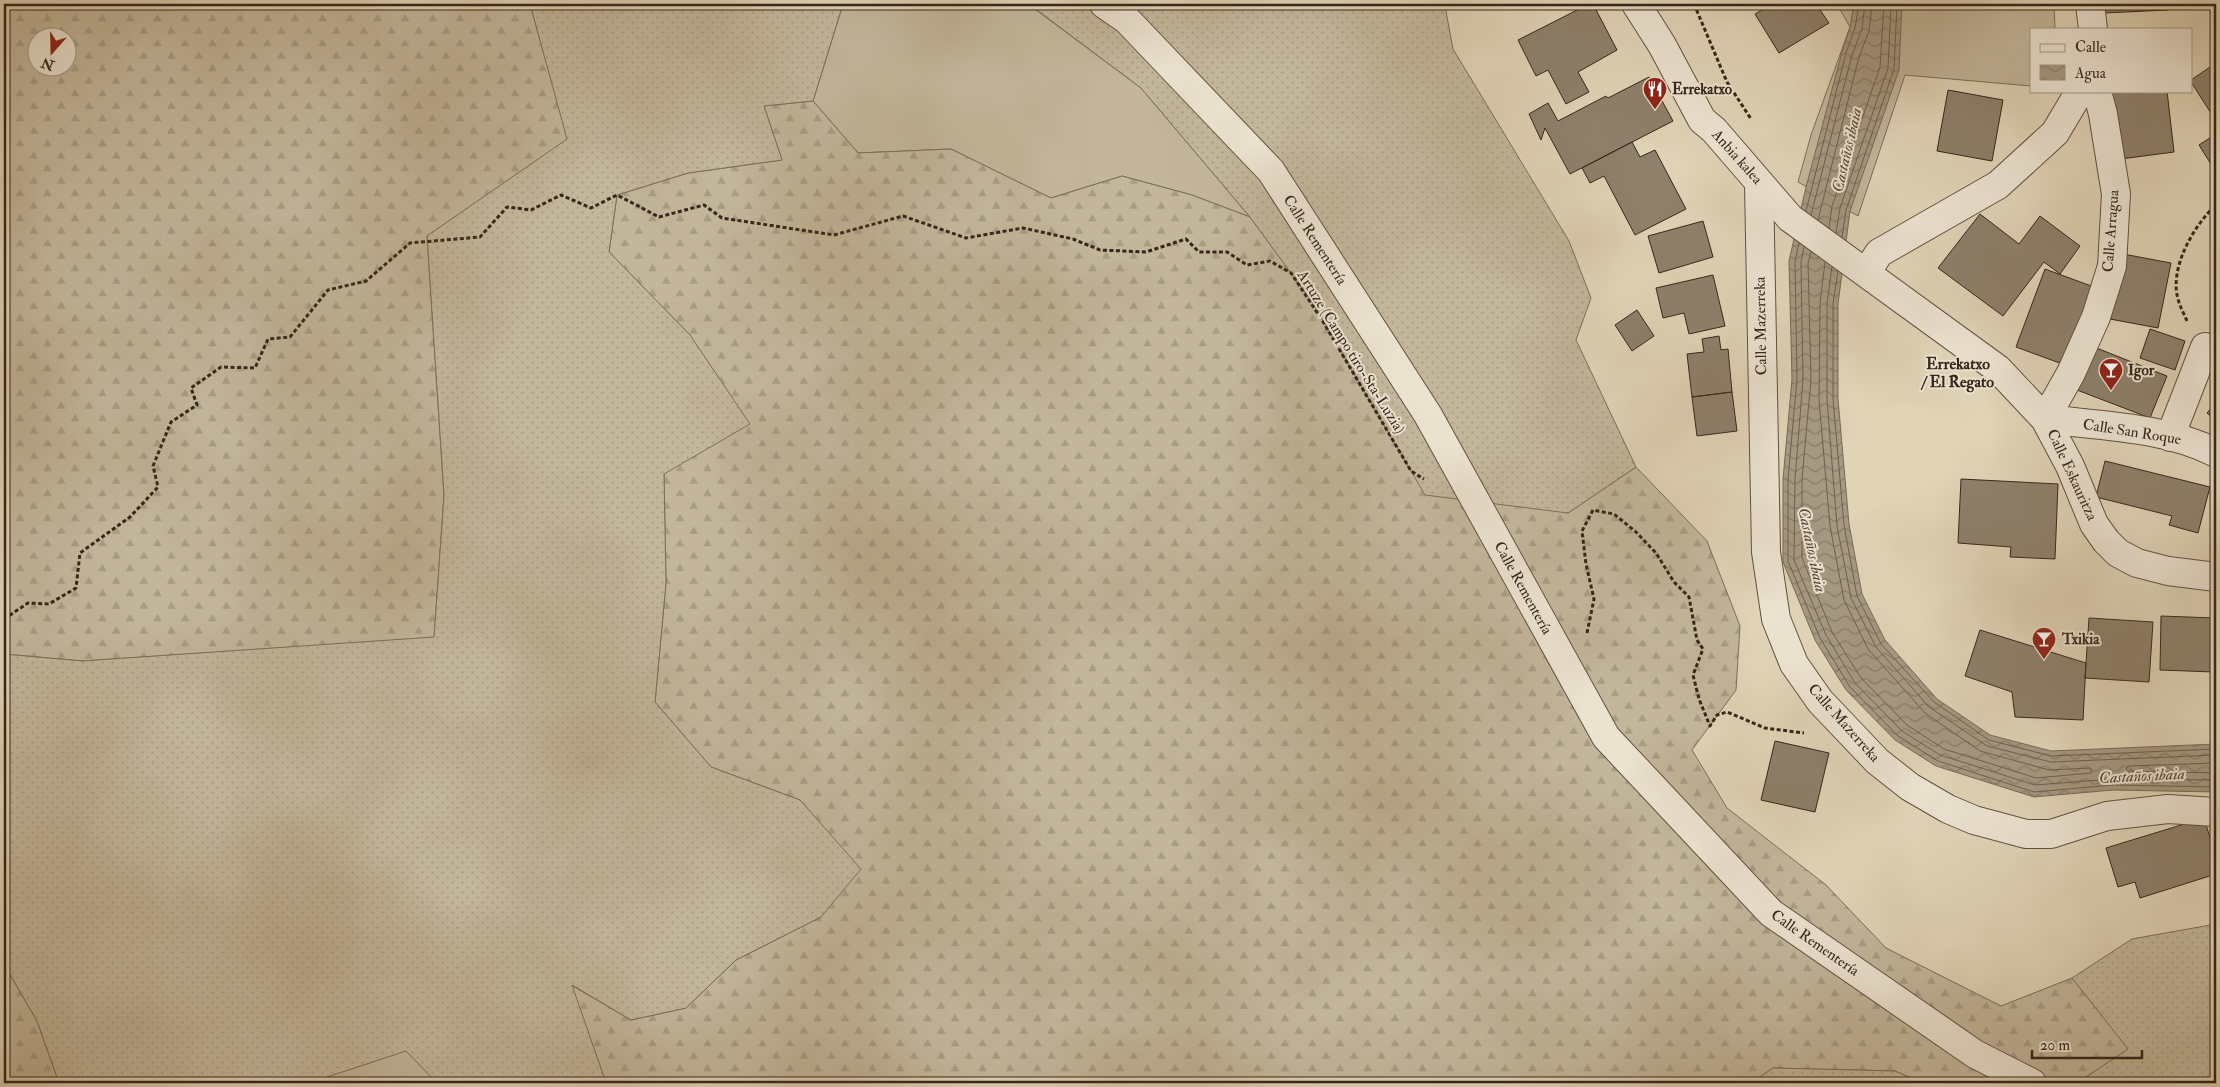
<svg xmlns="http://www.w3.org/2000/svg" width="2220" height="1087" viewBox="0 0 2220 1087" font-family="'IM FELL Double Pica',serif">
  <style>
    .grass { fill: #c3b69b; stroke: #7c6e5a }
    .forest { fill: url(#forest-firs); stroke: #7c6e5a; fill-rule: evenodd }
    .garden { fill: url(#garden-dots); stroke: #7c6e5a }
    .water { fill: url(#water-waves); stroke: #796a58 }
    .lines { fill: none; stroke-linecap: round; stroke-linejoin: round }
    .shore { stroke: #6e5f4e; stroke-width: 1 }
    .building { fill: #8e806b; stroke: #36261a }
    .minor-casing { stroke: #605141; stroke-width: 30 }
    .path { stroke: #36261a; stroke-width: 3; stroke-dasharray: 4 2.5; stroke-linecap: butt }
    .minor { stroke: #ebe2d0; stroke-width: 28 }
    .labels { text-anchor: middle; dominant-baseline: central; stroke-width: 4; stroke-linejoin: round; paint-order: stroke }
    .poi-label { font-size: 15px; font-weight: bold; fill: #36261a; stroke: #ebe2d0; text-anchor: start }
    .street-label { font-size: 15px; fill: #36261a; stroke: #ebe2d0 }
    .water-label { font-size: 16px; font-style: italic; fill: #584839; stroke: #ebe2d0 }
    .neighbourhood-label { font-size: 16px; font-weight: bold; fill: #36261a; stroke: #ebe2d0 }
  </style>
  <defs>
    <pattern id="forest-firs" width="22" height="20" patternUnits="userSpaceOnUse" patternTransform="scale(1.25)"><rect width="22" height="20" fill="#c3b69b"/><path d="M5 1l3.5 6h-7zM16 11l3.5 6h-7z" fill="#a89c85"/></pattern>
    <pattern id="garden-dots" width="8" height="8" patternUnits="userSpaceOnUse" patternTransform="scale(1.25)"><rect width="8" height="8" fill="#c3b69b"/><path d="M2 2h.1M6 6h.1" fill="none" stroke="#a89c85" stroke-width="1.8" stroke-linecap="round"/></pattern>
    <pattern id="water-waves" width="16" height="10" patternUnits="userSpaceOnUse" patternTransform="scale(1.25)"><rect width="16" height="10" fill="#a69881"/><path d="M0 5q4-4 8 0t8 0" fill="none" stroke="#887c69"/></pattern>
  </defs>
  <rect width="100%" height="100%" fill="#e0d3b6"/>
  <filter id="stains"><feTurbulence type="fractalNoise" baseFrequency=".004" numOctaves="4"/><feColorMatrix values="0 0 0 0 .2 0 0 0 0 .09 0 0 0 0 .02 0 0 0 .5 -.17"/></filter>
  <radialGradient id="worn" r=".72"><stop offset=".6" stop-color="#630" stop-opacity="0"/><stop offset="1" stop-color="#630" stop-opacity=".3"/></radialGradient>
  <!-- grass -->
  <path class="grass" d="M843,4H1028L1141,88L1250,217L1192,195L1122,176L1051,198L951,149L858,153L813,101Z
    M1837,4H2054L2055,29H2031V86L1905,75L1858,216L1798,182L1811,135L1850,27Z
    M406,1050L437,1083H309L314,1081Z"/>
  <!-- forest -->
  <path class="forest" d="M4,4H530L568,139L427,236L444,495L434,638L82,661L4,654ZM38,38H68V68H38Z
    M813,101L858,153L951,149L1051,198L1122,176L1192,195L1250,217L1312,302L1411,471L1568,513L1636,467L1707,541L1740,626L1736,690L1692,750L1727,808L1826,885L1886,948L2001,1006L2072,978L2129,1049L2077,1083H1922L1895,1071L1773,1068L1751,1083H606L571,985L631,1020L686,1008L736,960L821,917L800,800L711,767L655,702L666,583L664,474L690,335L609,252L617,195L688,173L782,160L764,106Z
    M4,964L37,1021L59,1083H4Z"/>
  <!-- garden -->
  <path class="garden" d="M530,4H843L813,101L764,106L782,160L688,173L617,195L609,252L690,335L750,424L664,474L666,583L655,702L711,767L800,800L861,869L821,917L736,960L686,1008L631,1020L572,985L606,1083H437L406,1051L309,1083H59L37,1021L4,964V654L82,661L434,637L444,495L427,236L567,139Z
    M1029,4H1441L1445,6L1453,49L1569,241L1591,298L1576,340L1636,467L1568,513L1425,495L1312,302L1250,217L1141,88Z
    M2216,924V1083H2077L2128,1049L2072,978L2132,939Z
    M1773,1068L1895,1071L1922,1083H1751Z"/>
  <!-- water -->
  <path class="water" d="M1854,4H1902L1899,70L1850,211L1838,304V399L1849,524L1862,594L1885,640L1937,699L1990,735L2051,751L2216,744V792L2113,790L2034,797L1936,766L1895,740L1846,690L1815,640L1783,562V479L1792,379L1789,261L1806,187L1842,52L1850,27Z"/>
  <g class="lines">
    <!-- shore -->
    <path class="shore" d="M1806,211L1846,53L1855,28L1859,4
      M1811,215L1852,55L1862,29L1865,4
      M1818,220L1859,57L1869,31L1872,4
      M1829,228L1832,206L1880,67L1884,4
      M1836,233L1840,208L1888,68L1891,4
      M1842,237L1846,210L1894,69L1897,4
      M1799,243L1795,262L1797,379L1788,479V561L1820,638L1850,687L1898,736L1938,761L2034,792L2113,785L2216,787
      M1804,247L1801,262L1803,379L1795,479L1794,560L1826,635L1855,683L1902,731L1940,755L2035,785L2112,779L2216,780
      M1811,252L1808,263L1811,379L1802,479V558L1832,632L1861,678L1907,725L1944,749L2036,778L2091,773L2092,770L2090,768L2049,770L1980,751L1925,713L1868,649L1844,600L1830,526L1819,400L1820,303L1825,262
      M1832,267L1827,303V400L1837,526L1851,598L1876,647L1929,707L1987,746L2051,762L2216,755
      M1838,271L1833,304V399L1844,525L1857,596L1881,644L1934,702L1989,740L2051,756L2216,749
      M2216,763L2128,766L2126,769L2128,771L2216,773"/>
  </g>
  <!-- building -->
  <path class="building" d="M1589,4H1593L1617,50L1578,72L1589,92L1566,104L1548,70L1536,76L1518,40Z
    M1772,4H1816L1829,23L1779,53L1755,14Z
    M2104,4H2168V10L2104,13Z
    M2216,63V121L2191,82V80Z
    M1649,77L1673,121L1570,174L1545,128L1541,140L1529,114L1548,103L1558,121L1606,96L1608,98Z
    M1948,90L2003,100L1992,161L1937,151Z
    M2167,91L2174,152L2121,159L2112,92Z
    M2216,134V172L2199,145Z
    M1632,142L1640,157L1655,150L1686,209L1635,235L1604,176L1590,183L1582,168Z
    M1980,214L2019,244L2040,216L2080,246L2060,274L2044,262L2003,316L1938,268Z
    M1703,221L1713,257L1659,273L1648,236Z
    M2123,254L2171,263L2158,328L2110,319Z
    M2045,269L2094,287L2065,365L2016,347Z
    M1713,275L1725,326L1689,334L1684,313L1663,318L1656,288Z
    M1637,310L1654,336L1632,351L1615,325Z
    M2150,329L2185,341L2175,370L2140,358Z
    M1719,336L1721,350L1728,349L1732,392L1692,397L1687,354L1704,352L1702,339Z
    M2094,347L2167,376L2150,418L2077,390Z
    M1732,392L1737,431L1697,436L1692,397Z
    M2216,403V421L2207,413Z
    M2105,461L2210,487L2198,533L2169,525L2172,516L2096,497Z
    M1961,479L2058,484L2055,559L2010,557L2011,547L1958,543Z
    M2161,616L2215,618L2214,672L2160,670Z
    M2089,618L2153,622L2149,682L2085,678Z
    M1980,630L2086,663L2083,720L2015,717L2012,692L1965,676Z
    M1775,741L1829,753L1815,812L1761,800Z
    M2204,818L2216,857V874L2140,898L2135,882L2118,887L2106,848Z"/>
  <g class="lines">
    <defs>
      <path id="minor" d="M1104,4L1127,20L1271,171L1428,415L1606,737L1771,913L1975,1054L2032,1083
        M1636,4L1662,45L1702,120L1714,130L1790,218L1998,369L2045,419L2070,466L2094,524L2106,541L2118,553L2137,563L2168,571L2216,577
        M2090,4L2093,29
        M2097,91L2103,114L2116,194L2112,266L2096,317L2071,373L2045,419C2102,426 2165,427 2216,453
        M1759,184L1766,552L1776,619L1794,664L1820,701L1877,761L1910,787L1948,809L1974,820L2026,834H2051L2107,816L2168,809L2216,812
        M1866,273L1879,253L1998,185L2055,133L2080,91
        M2170,437L2205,347"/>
    </defs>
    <!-- minor casing -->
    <use href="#minor" class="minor-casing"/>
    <!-- path -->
    <path class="path" d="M1694,4L1727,82L1751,119
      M2187,321C2184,314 2180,307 2178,299C2169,268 2194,225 2216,205
      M4,619L28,603L49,604L76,588L80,553L130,517L158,487L153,466L171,422L197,405L191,388L221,367L255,368L268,339L290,337L328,290L366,281L410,243L480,237L507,207L531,210L561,195L591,208L617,195L659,217L704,205L722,218L834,235L903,216L966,238L1023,228L1073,239L1100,250L1146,252L1186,239L1199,252H1227L1247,265L1270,261L1291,273L1322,320L1411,471L1424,479
      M1587,633L1594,599L1586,564L1582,531L1593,510L1614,514L1636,532L1656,553L1674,582L1689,597L1697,640L1703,649L1693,675L1699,699L1710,726L1717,715L1727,712L1765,728L1804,733"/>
    <!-- minor -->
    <use href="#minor" class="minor"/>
  </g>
  <!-- icons -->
  <defs>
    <symbol id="restaurant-pin" viewBox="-11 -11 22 30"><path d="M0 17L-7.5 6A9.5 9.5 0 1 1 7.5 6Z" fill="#8f2418" stroke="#ebe2d0"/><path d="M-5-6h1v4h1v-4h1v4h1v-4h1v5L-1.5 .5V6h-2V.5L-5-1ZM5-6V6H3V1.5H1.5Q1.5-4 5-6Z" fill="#fff"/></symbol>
    <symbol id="bar-pin" viewBox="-11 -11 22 30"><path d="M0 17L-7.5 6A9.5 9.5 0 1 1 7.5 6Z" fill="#8f2418" stroke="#ebe2d0"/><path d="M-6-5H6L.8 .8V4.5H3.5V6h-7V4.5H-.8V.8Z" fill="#fff"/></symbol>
  </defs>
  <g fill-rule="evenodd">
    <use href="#restaurant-pin" x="1641" y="75" width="28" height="38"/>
    <use href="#bar-pin" x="2097" y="356" width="28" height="38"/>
    <use href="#bar-pin" x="2030" y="625" width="28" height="38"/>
  </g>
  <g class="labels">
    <!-- poi labels -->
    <g class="poi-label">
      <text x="1672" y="89">Errekatxo</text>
      <text x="2128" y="370">Igor</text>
      <text x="2062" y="639">Txikia</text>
    </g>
    <!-- street labels -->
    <g class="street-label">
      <text transform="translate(1737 157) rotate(48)">Anbia kalea</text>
      <text transform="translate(2111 231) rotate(-86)">Calle Arragua</text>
      <text transform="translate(1315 240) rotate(57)">Calle Rementería</text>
      <text transform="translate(1761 326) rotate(-91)">Calle Mazerreka</text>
      <text transform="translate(1351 352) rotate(58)">Artuze (Campo tiro-Sta-Luzia)</text>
      <text transform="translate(2132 432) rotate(9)">Calle San Roque</text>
      <text transform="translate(2072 475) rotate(65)">Calle Eskauritza</text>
      <text transform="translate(1523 588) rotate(61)">Calle Rementería</text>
      <text transform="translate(1844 723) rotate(48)">Calle Mazerreka</text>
      <text transform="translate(1815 943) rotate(35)">Calle Rementería</text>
    </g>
    <!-- water labels -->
    <g class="water-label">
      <text transform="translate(1847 150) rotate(-77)">Castaños ibaia</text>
      <text transform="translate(1812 550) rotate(78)">Castaños ibaia</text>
      <text transform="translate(2142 776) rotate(-3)">Castaños ibaia</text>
    </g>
    <!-- neighbourhood labels -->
    <g class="neighbourhood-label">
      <text x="1958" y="364">Errekatxo<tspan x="1958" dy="18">/ El Regato</tspan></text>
    </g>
  </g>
  <!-- margin -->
  <rect width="2220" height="1087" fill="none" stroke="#e0d3b6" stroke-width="20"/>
  <rect x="5" y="5" width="2210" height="1077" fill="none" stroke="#36261a" stroke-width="2.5"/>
  <rect x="10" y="10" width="2200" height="1067" fill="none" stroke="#36261a"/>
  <!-- legend -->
  <rect x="2030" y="28" width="162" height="65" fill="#ebe2d0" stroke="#a39787"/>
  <rect x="2040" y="44" width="25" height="8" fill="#ebe2d0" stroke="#a39787"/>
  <text x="2075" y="52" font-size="15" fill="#36261a">Calle</text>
  <rect x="2040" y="65" width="25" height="15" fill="url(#water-waves)" stroke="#a39787"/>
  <text x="2075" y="78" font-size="15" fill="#36261a">Agua</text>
  <!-- north arrow -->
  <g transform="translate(52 52) rotate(200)"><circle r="24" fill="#ebe2d0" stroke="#a39787"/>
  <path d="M0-4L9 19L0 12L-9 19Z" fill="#8f2418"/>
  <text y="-8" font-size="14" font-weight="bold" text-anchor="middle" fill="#36261a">N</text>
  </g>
  <!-- scale -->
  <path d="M2032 1050v8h110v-8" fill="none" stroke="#36261a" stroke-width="2.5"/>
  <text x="2040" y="1050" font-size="15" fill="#36261a" stroke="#ebe2d0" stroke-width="4" paint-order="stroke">20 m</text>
  <rect width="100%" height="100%" filter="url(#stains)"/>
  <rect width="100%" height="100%" fill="url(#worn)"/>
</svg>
